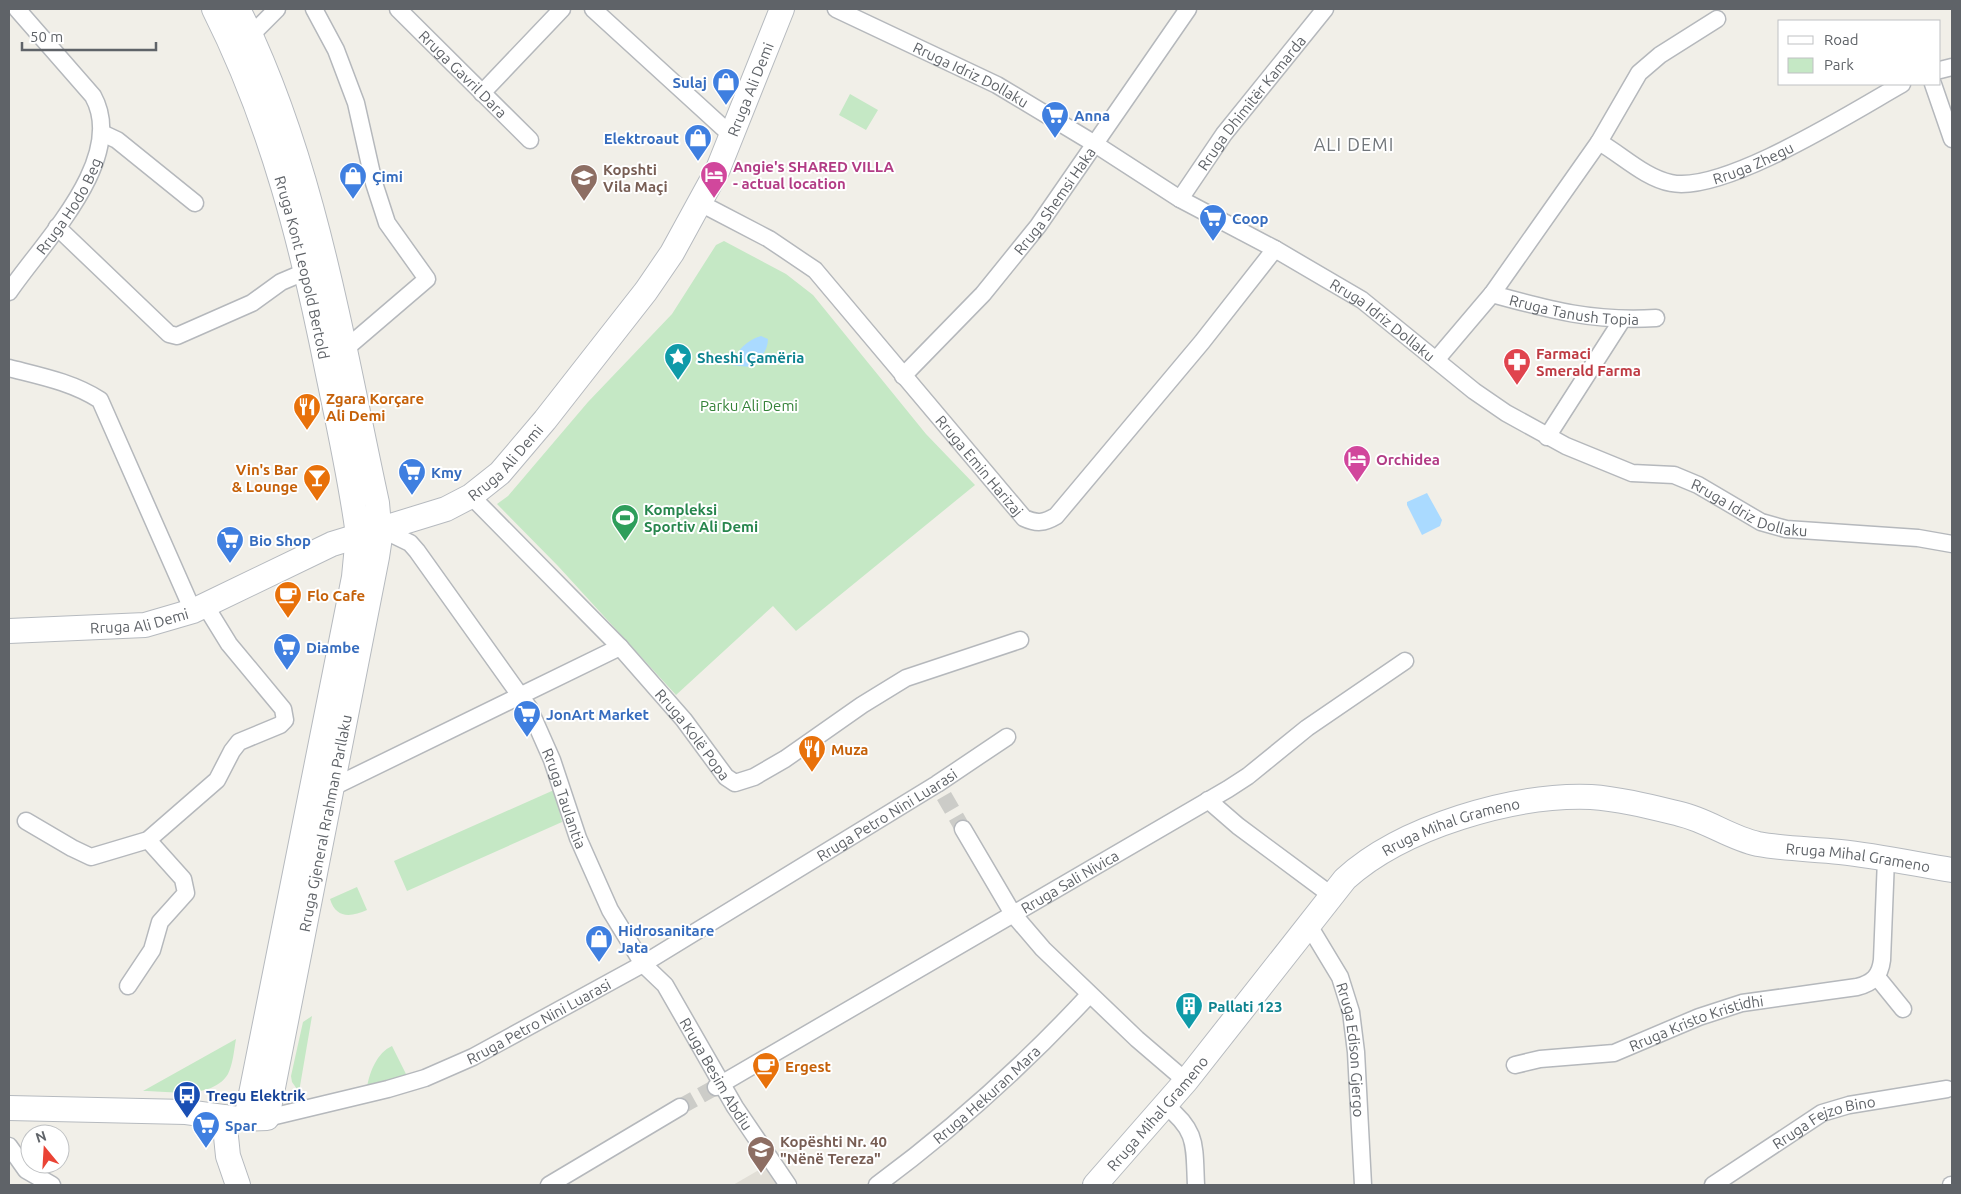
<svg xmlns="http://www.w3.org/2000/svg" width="1961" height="1194" viewBox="0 0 1961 1194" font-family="Ubuntu,sans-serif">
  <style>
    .education { fill: #e1ded6 }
    .green { fill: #c5e8c5 }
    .water { fill: #aadaff }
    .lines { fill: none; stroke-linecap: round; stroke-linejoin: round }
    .street-tunnel { stroke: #ccccc8; stroke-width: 16; stroke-dasharray: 16 8; stroke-linecap: butt }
    .street-casing { stroke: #b5b8bc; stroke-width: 19 }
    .secondary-casing { stroke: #b6babf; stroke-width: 26 }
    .street { stroke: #fff; stroke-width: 16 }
    .secondary { stroke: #fff; stroke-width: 24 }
    .labels { text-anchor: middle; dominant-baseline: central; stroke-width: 4; stroke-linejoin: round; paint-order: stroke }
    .street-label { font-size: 15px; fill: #5f6368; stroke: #fff }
    .shop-label { font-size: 15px; font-weight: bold; fill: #366cbe; stroke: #fff; text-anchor: start }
    .hotel-label { font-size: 15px; font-weight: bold; fill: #b23c85; stroke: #fff; text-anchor: start }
    .education-label { font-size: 15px; font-weight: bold; fill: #785e54; stroke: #fff; text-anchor: start }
    .health-label { font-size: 15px; font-weight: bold; fill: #be3a42; stroke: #fff; text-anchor: start }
    .culture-label { font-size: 15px; font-weight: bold; fill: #0d838f; stroke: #fff; text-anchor: start }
    .food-label { font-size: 15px; font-weight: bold; fill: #c56008; stroke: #fff; text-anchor: start }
    .park-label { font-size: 15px; fill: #348238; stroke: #fff }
    .leisure-label { font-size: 15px; font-weight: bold; fill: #27864d; stroke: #fff; text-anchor: start }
    .transit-label { font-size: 15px; font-weight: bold; fill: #164399; stroke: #fff; text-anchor: start }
    .quarter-label { font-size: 18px; letter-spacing: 1px; fill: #70757a; stroke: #fff }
  </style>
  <rect width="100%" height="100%" fill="#f1efe8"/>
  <!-- education -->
  <path class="education" d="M764,1167L778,1185H733Z"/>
  <!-- green -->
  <path class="green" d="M850,94L878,110L866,130L839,115Z
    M724,241L786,274L813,295L926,434L975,485L796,631L773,606L676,695L558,566L497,504L508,496L588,402L672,314L716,245Z
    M554,790L562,822L407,891L394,861Z
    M357,887L367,910C351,917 336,919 330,899Z
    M312,1016L299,1092L292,1082L291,1076L303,1022Z
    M236,1039C234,1050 233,1064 228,1074C212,1100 169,1091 143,1091Z
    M392,1046L407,1076L367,1087C370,1071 377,1053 392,1046Z"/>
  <!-- water -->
  <path class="water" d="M761,336L768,339C768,351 759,361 750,367L731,365C736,351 747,340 761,336Z
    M1427,493L1442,520L1440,526L1422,535L1407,505V502Z"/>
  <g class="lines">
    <!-- street-tunnel -->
    <path class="street-tunnel" d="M944,796L963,829
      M680,1107L716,1087"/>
    <defs>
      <g id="street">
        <path d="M314,9L336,50L356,103L374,183L387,223L427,279L344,350"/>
        <path id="s1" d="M398,9L530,140"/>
        <path d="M593,9L731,135"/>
        <path id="s2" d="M836,9L997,85L1095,144L1180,199L1275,249L1362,300L1474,391L1506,413L1566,446L1632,473L1674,475L1698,485L1761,522L1786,529L1918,538L1952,544"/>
        <path d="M251,35L277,9"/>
        <path d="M1940,70L1952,67"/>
        <path d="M1933,84L1952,139"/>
        <path d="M482,93L562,9"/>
        <path d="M102,133L117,140L195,203"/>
        <path id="s3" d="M1599,142C1622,155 1645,178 1671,183C1724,194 1854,111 1902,84"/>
        <path id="s4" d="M1180,199L1224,134L1325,9"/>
        <path id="s5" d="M700,203L769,239L815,270L1024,518C1037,524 1044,523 1056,516L1202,342L1275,249"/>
        <path d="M57,227L169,334L177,336L252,303L281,282L307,271"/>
        <path id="s6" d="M9,292C42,243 128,159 93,96L17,9"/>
        <path id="s7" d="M1492,294C1550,310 1594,322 1656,318"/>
        <path d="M1436,360L1492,294L1599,142L1639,73L1660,55L1717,19"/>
        <path d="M9,368C40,376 72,382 100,400L193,611"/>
        <path id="s8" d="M903,376L983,294L1038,226L1188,9"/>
        <path d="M1547,437L1622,320"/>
        <path id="s9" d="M471,496L620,647L684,720L726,777L735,783L754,777L785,759L862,705L906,678L1020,640"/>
        <path id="s10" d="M379,528L410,543L417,551L529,708L552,760L578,838L610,910L643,964L665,985L735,1107L788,1185"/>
        <path d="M331,788L620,647"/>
        <path d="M1208,800L1238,826L1331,895"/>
        <path d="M26,821L72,848L91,857L148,840L217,780L232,751L239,742L280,725L285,720L283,709L229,644L205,605"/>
        <path d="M963,829L1013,914L1043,949L1137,1039L1186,1081"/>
        <path id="s11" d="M1308,924L1340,977L1351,1012L1356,1052L1363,1185"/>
        <path d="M1877,977L1903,1009"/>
        <path d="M128,986L152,950L160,922L186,893L183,879L148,840"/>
        <path id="s12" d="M1515,1065L1540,1059L1614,1053L1699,1017L1742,1003L1857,987C1873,983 1880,976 1882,960L1886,859"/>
        <path id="s13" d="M716,1087L1228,789L1248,776L1307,728L1405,661"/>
        <path d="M1165,1105C1198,1131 1194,1145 1196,1185"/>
        <path id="s14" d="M267,1118L388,1089L425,1078L473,1057L643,964L937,784L1007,737"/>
        <path d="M9,1146L26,1170L52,1185"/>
        <path d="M549,1185L680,1107"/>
        <path id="s15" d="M877,1185C954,1128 1024,1065 1089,995"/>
        <path id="s16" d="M1713,1185L1822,1113L1849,1105L1947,1089"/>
        <path d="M1951,1185H1952"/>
      </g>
      <g id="secondary">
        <path id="s17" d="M214,9C272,124 303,248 328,374C339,427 351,481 358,535L354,577L246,1119"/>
        <path id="s18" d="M9,631L145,625L193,611L332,544L446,509L471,496L500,473L545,420L646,291L672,253L718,169L782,9"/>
        <path id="s19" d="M9,1108L186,1112L238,1119L267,1118L377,557L380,537L377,503C341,337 314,161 238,9"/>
        <path d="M224,1117L228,1156L238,1185"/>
        <path id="s20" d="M1095,1185L1186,1081L1345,879C1402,827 1514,794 1591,797C1620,799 1651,807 1680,814C1707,820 1730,838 1758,844C1785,849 1813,849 1840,852C1878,856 1915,864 1952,870"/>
      </g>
    </defs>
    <!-- street casing -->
    <use href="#street" class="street-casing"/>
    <!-- secondary casing -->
    <use href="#secondary" class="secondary-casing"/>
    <!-- street -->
    <use href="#street" class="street"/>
    <!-- secondary -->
    <use href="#secondary" class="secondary"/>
  </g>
  <!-- icons -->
  <defs>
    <symbol id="shop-pin" viewBox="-11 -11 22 30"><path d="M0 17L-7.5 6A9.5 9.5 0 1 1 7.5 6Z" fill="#3f7fe0" stroke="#fff"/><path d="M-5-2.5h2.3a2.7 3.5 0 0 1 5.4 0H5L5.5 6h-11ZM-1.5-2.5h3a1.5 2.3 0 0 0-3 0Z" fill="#fff"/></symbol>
    <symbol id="supermarket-pin" viewBox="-11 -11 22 30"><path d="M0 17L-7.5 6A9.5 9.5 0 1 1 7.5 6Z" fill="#3f7fe0" stroke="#fff"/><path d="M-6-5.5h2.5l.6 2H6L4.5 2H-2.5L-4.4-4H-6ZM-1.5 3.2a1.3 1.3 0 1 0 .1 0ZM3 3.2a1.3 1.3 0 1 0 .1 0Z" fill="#fff"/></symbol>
    <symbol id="hotel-pin" viewBox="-11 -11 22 30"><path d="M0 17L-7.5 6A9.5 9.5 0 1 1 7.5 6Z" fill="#d1479c" stroke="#fff"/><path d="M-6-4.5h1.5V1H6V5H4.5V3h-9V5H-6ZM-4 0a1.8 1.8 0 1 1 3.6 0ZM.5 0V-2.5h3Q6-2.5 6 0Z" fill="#fff"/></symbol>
    <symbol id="school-pin" viewBox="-11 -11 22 30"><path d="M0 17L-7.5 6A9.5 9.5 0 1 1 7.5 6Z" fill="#8d6e63" stroke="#fff"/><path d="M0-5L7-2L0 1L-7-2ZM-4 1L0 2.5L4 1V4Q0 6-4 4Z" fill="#fff"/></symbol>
    <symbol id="sight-pin" viewBox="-11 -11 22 30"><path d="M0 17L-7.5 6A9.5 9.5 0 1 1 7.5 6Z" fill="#0f9aa8" stroke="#fff"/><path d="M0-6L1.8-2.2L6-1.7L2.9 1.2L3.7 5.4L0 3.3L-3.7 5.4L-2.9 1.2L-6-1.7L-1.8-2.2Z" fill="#fff"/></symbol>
    <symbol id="pharmacy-pin" viewBox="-11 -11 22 30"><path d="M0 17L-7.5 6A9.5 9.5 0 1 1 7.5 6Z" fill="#e0444e" stroke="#fff"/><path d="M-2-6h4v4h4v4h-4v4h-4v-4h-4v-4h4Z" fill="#fff"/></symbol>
    <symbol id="restaurant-pin" viewBox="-11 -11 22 30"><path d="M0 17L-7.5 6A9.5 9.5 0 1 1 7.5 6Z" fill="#e8710a" stroke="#fff"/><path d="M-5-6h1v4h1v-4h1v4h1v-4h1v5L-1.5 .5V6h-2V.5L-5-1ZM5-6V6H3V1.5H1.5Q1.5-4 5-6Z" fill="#fff"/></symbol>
    <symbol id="bar-pin" viewBox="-11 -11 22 30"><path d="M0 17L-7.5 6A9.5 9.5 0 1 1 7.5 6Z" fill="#e8710a" stroke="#fff"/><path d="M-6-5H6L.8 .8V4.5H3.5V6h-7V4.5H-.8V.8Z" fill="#fff"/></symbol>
    <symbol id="stadium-pin" viewBox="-11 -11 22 30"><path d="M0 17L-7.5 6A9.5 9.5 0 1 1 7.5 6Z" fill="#2e9e5b" stroke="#fff"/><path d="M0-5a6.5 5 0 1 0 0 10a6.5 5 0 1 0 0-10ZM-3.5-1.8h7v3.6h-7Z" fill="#fff"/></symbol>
    <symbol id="cafe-pin" viewBox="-11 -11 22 30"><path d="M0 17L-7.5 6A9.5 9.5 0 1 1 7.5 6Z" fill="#e8710a" stroke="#fff"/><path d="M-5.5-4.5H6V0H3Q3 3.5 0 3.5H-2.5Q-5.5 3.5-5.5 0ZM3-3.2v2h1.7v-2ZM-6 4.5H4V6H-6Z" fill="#fff"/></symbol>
    <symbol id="building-pin" viewBox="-11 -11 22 30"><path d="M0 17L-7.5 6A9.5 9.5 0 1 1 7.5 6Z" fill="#0f9aa8" stroke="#fff"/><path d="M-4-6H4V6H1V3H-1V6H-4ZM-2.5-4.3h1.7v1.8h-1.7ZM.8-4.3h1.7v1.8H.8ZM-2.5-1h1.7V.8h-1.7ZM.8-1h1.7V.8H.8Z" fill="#fff"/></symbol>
    <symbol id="bus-pin" viewBox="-11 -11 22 30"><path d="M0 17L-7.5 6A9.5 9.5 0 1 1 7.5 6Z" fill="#1a4fb4" stroke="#fff"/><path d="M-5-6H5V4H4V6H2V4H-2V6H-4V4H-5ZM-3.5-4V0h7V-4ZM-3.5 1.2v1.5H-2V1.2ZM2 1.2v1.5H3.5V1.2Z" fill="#fff"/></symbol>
  </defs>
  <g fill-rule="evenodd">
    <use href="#shop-pin" x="710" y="66" width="32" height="43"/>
    <use href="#supermarket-pin" x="1039" y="99" width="32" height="43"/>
    <use href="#shop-pin" x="682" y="122" width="32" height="43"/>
    <use href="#hotel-pin" x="698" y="159" width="32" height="43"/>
    <use href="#shop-pin" x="337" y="160" width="32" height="43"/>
    <use href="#school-pin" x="568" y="162" width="32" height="43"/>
    <use href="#supermarket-pin" x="1197" y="202" width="32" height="43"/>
    <use href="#sight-pin" x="662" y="341" width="32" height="43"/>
    <use href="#pharmacy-pin" x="1501" y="346" width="32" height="43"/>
    <use href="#restaurant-pin" x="291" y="391" width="32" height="43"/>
    <use href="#hotel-pin" x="1341" y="443" width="32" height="43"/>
    <use href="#supermarket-pin" x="396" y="456" width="32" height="43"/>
    <use href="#bar-pin" x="301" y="462" width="32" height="43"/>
    <use href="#stadium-pin" x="609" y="502" width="32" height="43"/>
    <use href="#supermarket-pin" x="214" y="524" width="32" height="43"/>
    <use href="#cafe-pin" x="272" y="579" width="32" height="43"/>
    <use href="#supermarket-pin" x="271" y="631" width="32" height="43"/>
    <use href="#supermarket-pin" x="511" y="698" width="32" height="43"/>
    <use href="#restaurant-pin" x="796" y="733" width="32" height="43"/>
    <use href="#shop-pin" x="583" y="923" width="32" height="43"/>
    <use href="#building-pin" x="1173" y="990" width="32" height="43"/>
    <use href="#cafe-pin" x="750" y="1050" width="32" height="43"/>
    <use href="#bus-pin" x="171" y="1079" width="32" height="43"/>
    <use href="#supermarket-pin" x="190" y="1109" width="32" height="43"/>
    <use href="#school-pin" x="745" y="1134" width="32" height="43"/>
  </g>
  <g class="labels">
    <!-- street labels -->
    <g class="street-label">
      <text stroke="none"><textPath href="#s2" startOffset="150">Rruga Idriz Dollaku</textPath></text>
      <text stroke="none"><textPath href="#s1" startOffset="92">Rruga Gavril Dara</textPath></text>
      <text stroke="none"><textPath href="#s18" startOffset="986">Rruga Ali Demi</textPath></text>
      <text stroke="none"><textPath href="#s4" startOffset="120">Rruga Dhimitër Kamarda</textPath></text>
      <text stroke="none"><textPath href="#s3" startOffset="169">Rruga Zhegu</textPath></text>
      <text stroke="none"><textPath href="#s8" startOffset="232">Rruga Shemsi Haka</textPath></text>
      <text stroke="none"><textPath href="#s6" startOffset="105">Rruga Hodo Beg</textPath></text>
      <text stroke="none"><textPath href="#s17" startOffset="274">Rruga Kont Leopold Bertold</textPath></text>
      <text stroke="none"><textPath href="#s7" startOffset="84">Rruga Tanush Topia</textPath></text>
      <text stroke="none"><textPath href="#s2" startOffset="630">Rruga Idriz Dollaku</textPath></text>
      <text stroke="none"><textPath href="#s18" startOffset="536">Rruga Ali Demi</textPath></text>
      <text stroke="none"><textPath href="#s5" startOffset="389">Rruga Emin Harizaj</textPath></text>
      <text stroke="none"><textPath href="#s2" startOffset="1050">Rruga Idriz Dollaku</textPath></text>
      <text stroke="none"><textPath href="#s18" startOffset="131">Rruga Ali Demi</textPath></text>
      <text stroke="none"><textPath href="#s9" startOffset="326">Rruga Kolë Popa</textPath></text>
      <text stroke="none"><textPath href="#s10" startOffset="335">Rruga Taulantia</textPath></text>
      <text stroke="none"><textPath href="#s14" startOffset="695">Rruga Petro Nini Luarasi</textPath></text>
      <text stroke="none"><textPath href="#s19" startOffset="559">Rruga Gjeneral Rrahman Parllaku</textPath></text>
      <text stroke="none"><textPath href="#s20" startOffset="515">Rruga Mihal Grameno</textPath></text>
      <text stroke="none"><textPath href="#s20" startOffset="935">Rruga Mihal Grameno</textPath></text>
      <text stroke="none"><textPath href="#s13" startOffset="409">Rruga Sali Nivica</textPath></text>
      <text stroke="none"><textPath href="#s14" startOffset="290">Rruga Petro Nini Luarasi</textPath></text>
      <text stroke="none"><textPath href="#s12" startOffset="188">Rruga Kristo Kristidhi</textPath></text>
      <text stroke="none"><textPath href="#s11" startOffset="136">Rruga Edison Gjergo</textPath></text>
      <text stroke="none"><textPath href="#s10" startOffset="652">Rruga Besim Abdiu</textPath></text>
      <text stroke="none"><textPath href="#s15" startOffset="142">Rruga Hekuran Mara</textPath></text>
      <text stroke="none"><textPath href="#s20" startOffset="95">Rruga Mihal Grameno</textPath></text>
      <text stroke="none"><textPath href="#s16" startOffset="129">Rruga Fejzo Bino</textPath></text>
    </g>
    <!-- shop labels -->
    <g class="shop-label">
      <text x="707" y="82" text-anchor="end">Sulaj</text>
      <text x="1074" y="115">Anna</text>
      <text x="679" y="138" text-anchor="end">Elektroaut</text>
      <text x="372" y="176">Çimi</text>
      <text x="1232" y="218">Coop</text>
      <text x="431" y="472">Kmy</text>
      <text x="249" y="540">Bio Shop</text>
      <text x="306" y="647">Diambe</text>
      <text x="546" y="714">JonArt Market</text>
      <text x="618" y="930">Hidrosanitare<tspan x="618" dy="17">Jata</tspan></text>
      <text x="225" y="1125">Spar</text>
    </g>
    <!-- hotel labels -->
    <g class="hotel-label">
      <text x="733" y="166">Angie's SHARED VILLA<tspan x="733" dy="17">- actual location</tspan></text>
      <text x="1376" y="459">Orchidea</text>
    </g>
    <!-- education labels -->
    <g class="education-label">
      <text x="603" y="169">Kopshti<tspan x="603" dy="17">Vila Maçi</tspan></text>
      <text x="780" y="1141">Kopështi Nr. 40<tspan x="780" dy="17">"Nënë Tereza"</tspan></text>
    </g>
    <!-- health labels -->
    <g class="health-label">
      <text x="1536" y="353">Farmaci<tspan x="1536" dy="17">Smerald Farma</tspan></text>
    </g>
    <!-- culture labels -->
    <g class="culture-label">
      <text x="697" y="357">Sheshi Çamëria</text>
      <text x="1208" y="1006">Pallati 123</text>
    </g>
    <!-- food labels -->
    <g class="food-label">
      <text x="326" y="398">Zgara Korçare<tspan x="326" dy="17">Ali Demi</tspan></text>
      <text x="298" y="469" text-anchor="end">Vin's Bar<tspan x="298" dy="17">&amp; Lounge</tspan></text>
      <text x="307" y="595">Flo Cafe</text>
      <text x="831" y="749">Muza</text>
      <text x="785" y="1066">Ergest</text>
    </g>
    <!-- park labels -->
    <g class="park-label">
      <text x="749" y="405">Parku Ali Demi</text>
    </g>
    <!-- leisure labels -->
    <g class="leisure-label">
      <text x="644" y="509">Kompleksi<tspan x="644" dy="17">Sportiv Ali Demi</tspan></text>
    </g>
    <!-- transit labels -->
    <g class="transit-label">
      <text x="206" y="1095">Tregu Elektrik</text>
    </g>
    <!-- quarter labels -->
    <g class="quarter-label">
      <text x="1354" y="144">ALI DEMI</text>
    </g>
  </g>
  <!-- border -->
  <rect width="1961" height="1194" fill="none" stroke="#5f6368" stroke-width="20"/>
  <!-- legend -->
  <rect x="1778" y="20" width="162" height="65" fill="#ffffff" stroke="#bfc1c3"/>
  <rect x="1788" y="36" width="25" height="8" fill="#ffffff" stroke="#bfc1c3"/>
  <text x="1824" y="45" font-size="15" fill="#5f6368">Road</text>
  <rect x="1788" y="58" width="25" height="15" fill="#c5e8c5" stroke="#bfc1c3"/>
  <text x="1824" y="70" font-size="15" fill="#5f6368">Park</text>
  <!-- north arrow -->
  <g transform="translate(45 1149) rotate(342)"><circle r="24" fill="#ffffff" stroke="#bfc1c3"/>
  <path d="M0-4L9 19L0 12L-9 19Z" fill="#ea4335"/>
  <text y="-8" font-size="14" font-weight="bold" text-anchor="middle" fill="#5f6368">N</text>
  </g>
  <!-- scale -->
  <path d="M22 42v8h134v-8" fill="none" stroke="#5f6368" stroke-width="2.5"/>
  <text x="30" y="42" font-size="15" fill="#5f6368" stroke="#ffffff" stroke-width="4" paint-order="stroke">50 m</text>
</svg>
